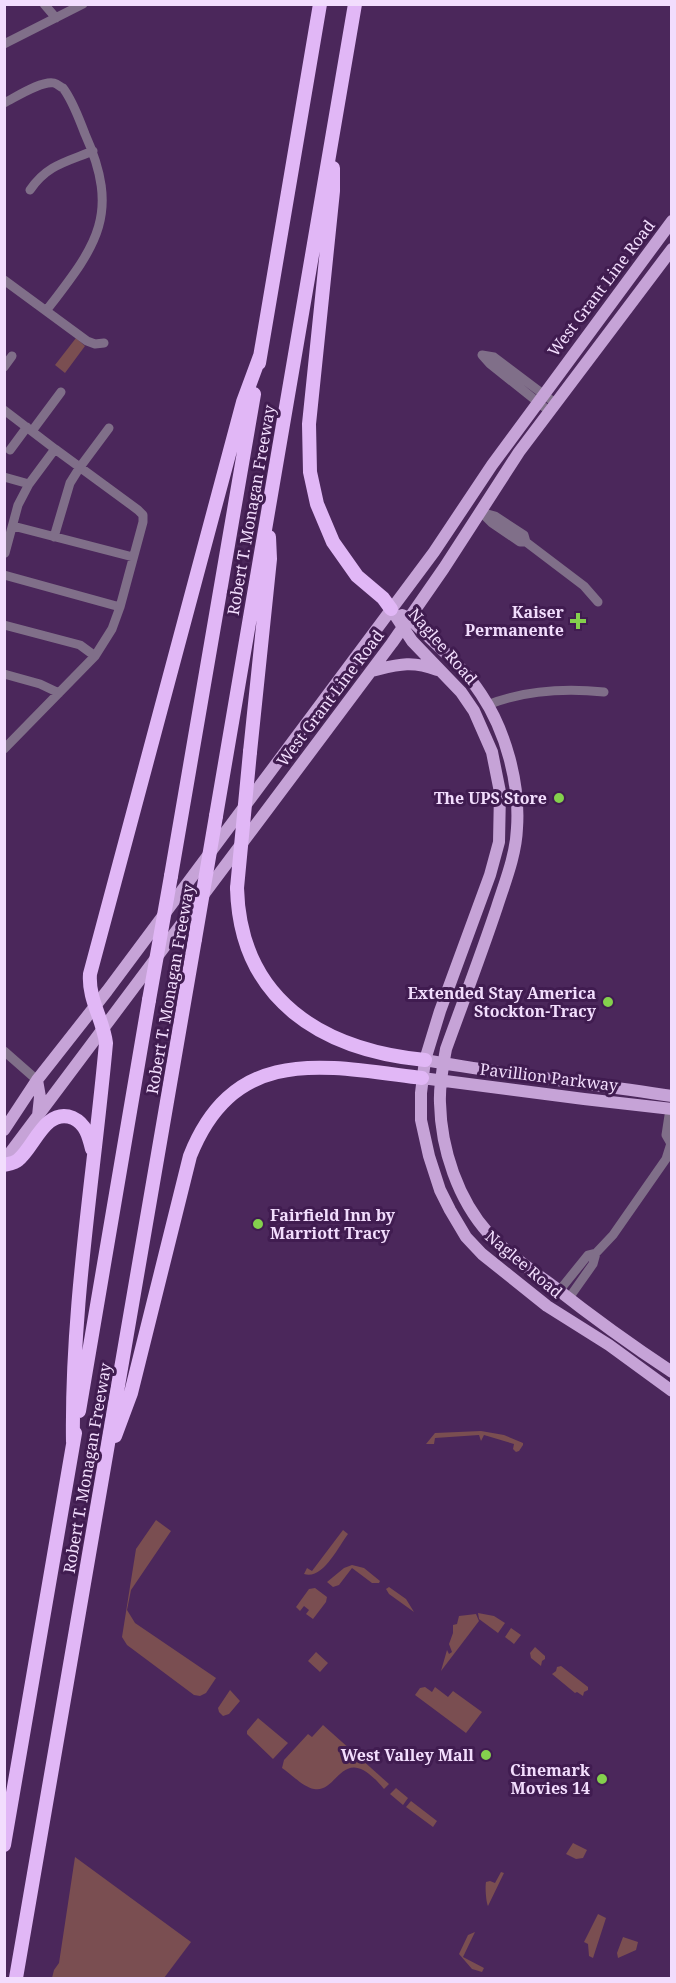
<svg xmlns="http://www.w3.org/2000/svg" width="676" height="1983" viewBox="0 0 676 1983" font-family="'Noto Serif',serif">
  <style>
    .green { fill: #7a4e51 }
    .lines { fill: none; stroke-linecap: round; stroke-linejoin: round }
    .minor { stroke: #806f89; stroke-width: 9 }
    .major { stroke: #c6a3d7; stroke-width: 12 }
    .highway { stroke: #e1b7f6; stroke-width: 14 }
    .highway-bridge { stroke: #e1b7f6; stroke-width: 14 }
    .poi-dot { fill: #84d04d; stroke: #401c50; stroke-width: 2 }
    .labels { text-anchor: middle; dominant-baseline: central; stroke-width: 6; stroke-linejoin: round; paint-order: stroke }
    .street-label { font-size: 16px; fill: #f2ddfd; stroke: #401c50 }
    .poi-label { font-size: 16px; font-weight: bold; fill: #f2ddfd; stroke: #401c50; text-anchor: end }
  </style>
  <rect width="100%" height="100%" fill="#4b275b"/>
  <!-- green -->
  <path class="green" d="M76,338L85,346L65,373L55,365Z
    M481,1431L504,1435L523,1443V1445L519,1451L516,1452L513,1449L514,1444L484,1435L481,1441L479,1435L435,1438L434,1444H426L435,1433Z
    M156,1520L171,1531L131,1590L127,1610L135,1623L216,1678L206,1693L200,1696L194,1695L127,1645L122,1637L136,1549Z
    M343,1530L348,1534C338,1547 323,1580 304,1574L307,1568L312,1571Z
    M352,1565L364,1568L380,1581L379,1583H372L352,1568L339,1585L333,1587L327,1582L344,1568Z
    M389,1587L406,1599L414,1612L389,1594L386,1589Z
    M315,1588L327,1597L326,1602L313,1619L306,1614L309,1610L304,1606L300,1611L296,1607L309,1589Z
    M478,1613L494,1616L505,1623L498,1633L479,1619Z
    M476,1614L479,1621L441,1671L447,1650L449,1654L452,1652L449,1644L453,1633V1625L457,1624L459,1616Z
    M511,1628L521,1635L514,1644L505,1637Z
    M535,1647L545,1656V1659L542,1661L541,1666L531,1658L530,1653Z
    M316,1652L328,1663L320,1672L308,1661Z
    M561,1666L588,1687V1690L584,1692L583,1696L577,1692L575,1693L552,1674L556,1671L557,1667Z
    M425,1687L432,1692L435,1687L448,1697L453,1691L482,1712L466,1733L415,1695L420,1688Z
    M230,1690L240,1701L229,1714L223,1716L219,1712L218,1708Z
    M258,1718L288,1743L273,1759L247,1734V1731Z
    M323,1725L389,1784L384,1789C342,1738 339,1794 314,1789C303,1787 291,1774 282,1768L284,1760L308,1734L312,1737Z
    M396,1788L408,1798L403,1805L390,1794Z
    M411,1801L437,1821L433,1827L406,1807Z
    M573,1843L587,1850L583,1858L576,1859L566,1854Z
    M75,1857L191,1942L164,1978H52L54,1970L59,1963Z
    M501,1872L504,1873L488,1906C486,1902 485,1887 486,1882L490,1881L495,1883Z
    M598,1914L606,1918L593,1958L589,1956L588,1944L584,1942Z
    M475,1932L463,1957L484,1968L482,1972L472,1969L459,1954L468,1935Z
    M623,1937L638,1942L636,1950L618,1958L617,1953Z"/>
  <g class="lines">
    <!-- minor -->
    <path class="minor" d="M44,4L56,18
      M4,44L83,4
      M4,103C16,97 42,80 54,83C58,84 60,87 63,88C73,101 79,119 85,134C122,216 95,247 46,311
      M30,190C47,165 66,162 93,151
      M4,280L87,341L95,344L104,343
      M482,355L494,357L555,403
      M482,355L490,364L549,411
      M4,367L12,356
      M4,410L55,449
      M32,431L61,392
      M10,450L27,427
      M4,477L29,484
      M480,512L495,516L524,535L526,542L584,586L598,602
      M481,512L492,523L520,542H526
      M13,526L133,557
      M54,537L70,483L80,467L109,428
      M4,575L120,607
      M4,625L80,645L95,656
      M4,674L40,684L59,693
      M487,705C525,690 564,688 604,692
      M4,749L95,656L112,629L120,607L143,522V515L138,510L55,449L29,484L18,505L5,553
      M4,1051L37,1080
      M670,1109L666,1135L670,1142
      M559,1291L588,1255L596,1253L613,1235L666,1159L672,1140
      M569,1298L593,1264L596,1253"/>
    <!-- major -->
    <path class="major" d="M391,609L412,641L461,692L474,711L492,752L500,792L499,842L490,875L440,1011L425,1060L421,1093V1120L429,1156L440,1190L450,1210L466,1237L482,1254L547,1306L609,1345L672,1391
      M402,615L409,618C434,643 462,665 481,694C506,731 520,784 517,828C516,855 505,882 497,907C481,955 463,1002 446,1049C443,1066 439,1085 440,1103C441,1149 458,1200 489,1234C508,1254 531,1270 553,1286C591,1316 631,1345 672,1372
      M371,671C397,665 411,660 437,670
      M425,1060C507,1075 589,1083 672,1096
      M422,1078L584,1099L672,1109
      M37,1080L40,1097L38,1116
      M4,1130L37,1080L107,991L434,552L492,465L672,221
      M4,1161L392,643L444,568L519,452L672,249"/>
    <!-- highway -->
    <path class="highway" d="M333,168V191L309,424L310,472L317,504L333,542L357,576L383,598L391,609
      M259,363L320,4
      M250,752L270,559L269,537
      M216,816L355,4
      M171,876L254,394
      M237,888C240,1000 322,1050 425,1060
      M4,1165C8,1164 15,1163 18,1160C34,1148 45,1107 73,1118C86,1124 89,1137 92,1149
      M79,1411L149,1000
      M115,1436L131,1393L190,1156C235,1043 325,1066 422,1078
      M73,1442C71,1308 94,1176 106,1043C103,1019 88,999 90,974L243,402L260,356
      M4,1845L75,1433
      M16,1978L195,939"/>
    <!-- highway-bridge -->
    <path class="highway-bridge" d="M237,888L250,752
      M195,939L216,816
      M149,1000L171,876"/>
  </g>
  <!-- markers -->
  <g class="poi-dot">
    <path d="M575 612h6v6h6v6h-6v6h-6v-6h-6v-6h6z"/>
    <circle cx="559" cy="798" r="6"/>
    <circle cx="608" cy="1002" r="6"/>
    <circle cx="258" cy="1224" r="6"/>
    <circle cx="486" cy="1755" r="6"/>
    <circle cx="602" cy="1779" r="6"/>
  </g>
  <g class="labels">
    <!-- street labels -->
    <g class="street-label">
      <text transform="translate(601 288) rotate(-53)">West Grant Line Road</text>
      <text transform="translate(251 510) rotate(-80)">Robert T. Monagan Freeway</text>
      <text transform="translate(443 646) rotate(49)">Naglee Road</text>
      <text transform="translate(330 698) rotate(-53)">West Grant Line Road</text>
      <text transform="translate(170 989) rotate(-80)">Robert T. Monagan Freeway</text>
      <text transform="translate(549 1077) rotate(7)">Pavillion Parkway</text>
      <text transform="translate(524 1264) rotate(40)">Naglee Road</text>
      <text transform="translate(87 1468) rotate(-80)">Robert T. Monagan Freeway</text>
    </g>
    <!-- poi labels -->
    <g class="poi-label">
      <text x="564" y="612">Kaiser<tspan x="564" dy="18">Permanente</tspan></text>
      <text x="547" y="798">The UPS Store</text>
      <text x="596" y="993">Extended Stay America<tspan x="596" dy="18">Stockton-Tracy</tspan></text>
      <text x="270" y="1215" text-anchor="start">Fairfield Inn by<tspan x="270" dy="18">Marriott Tracy</tspan></text>
      <text x="474" y="1755">West Valley Mall</text>
      <text x="590" y="1770">Cinemark<tspan x="590" dy="18">Movies 14</tspan></text>
    </g>
  </g>
  <!-- border -->
  <rect width="676" height="1983" fill="none" stroke="#f2ddfd" stroke-width="12"/>
</svg>
